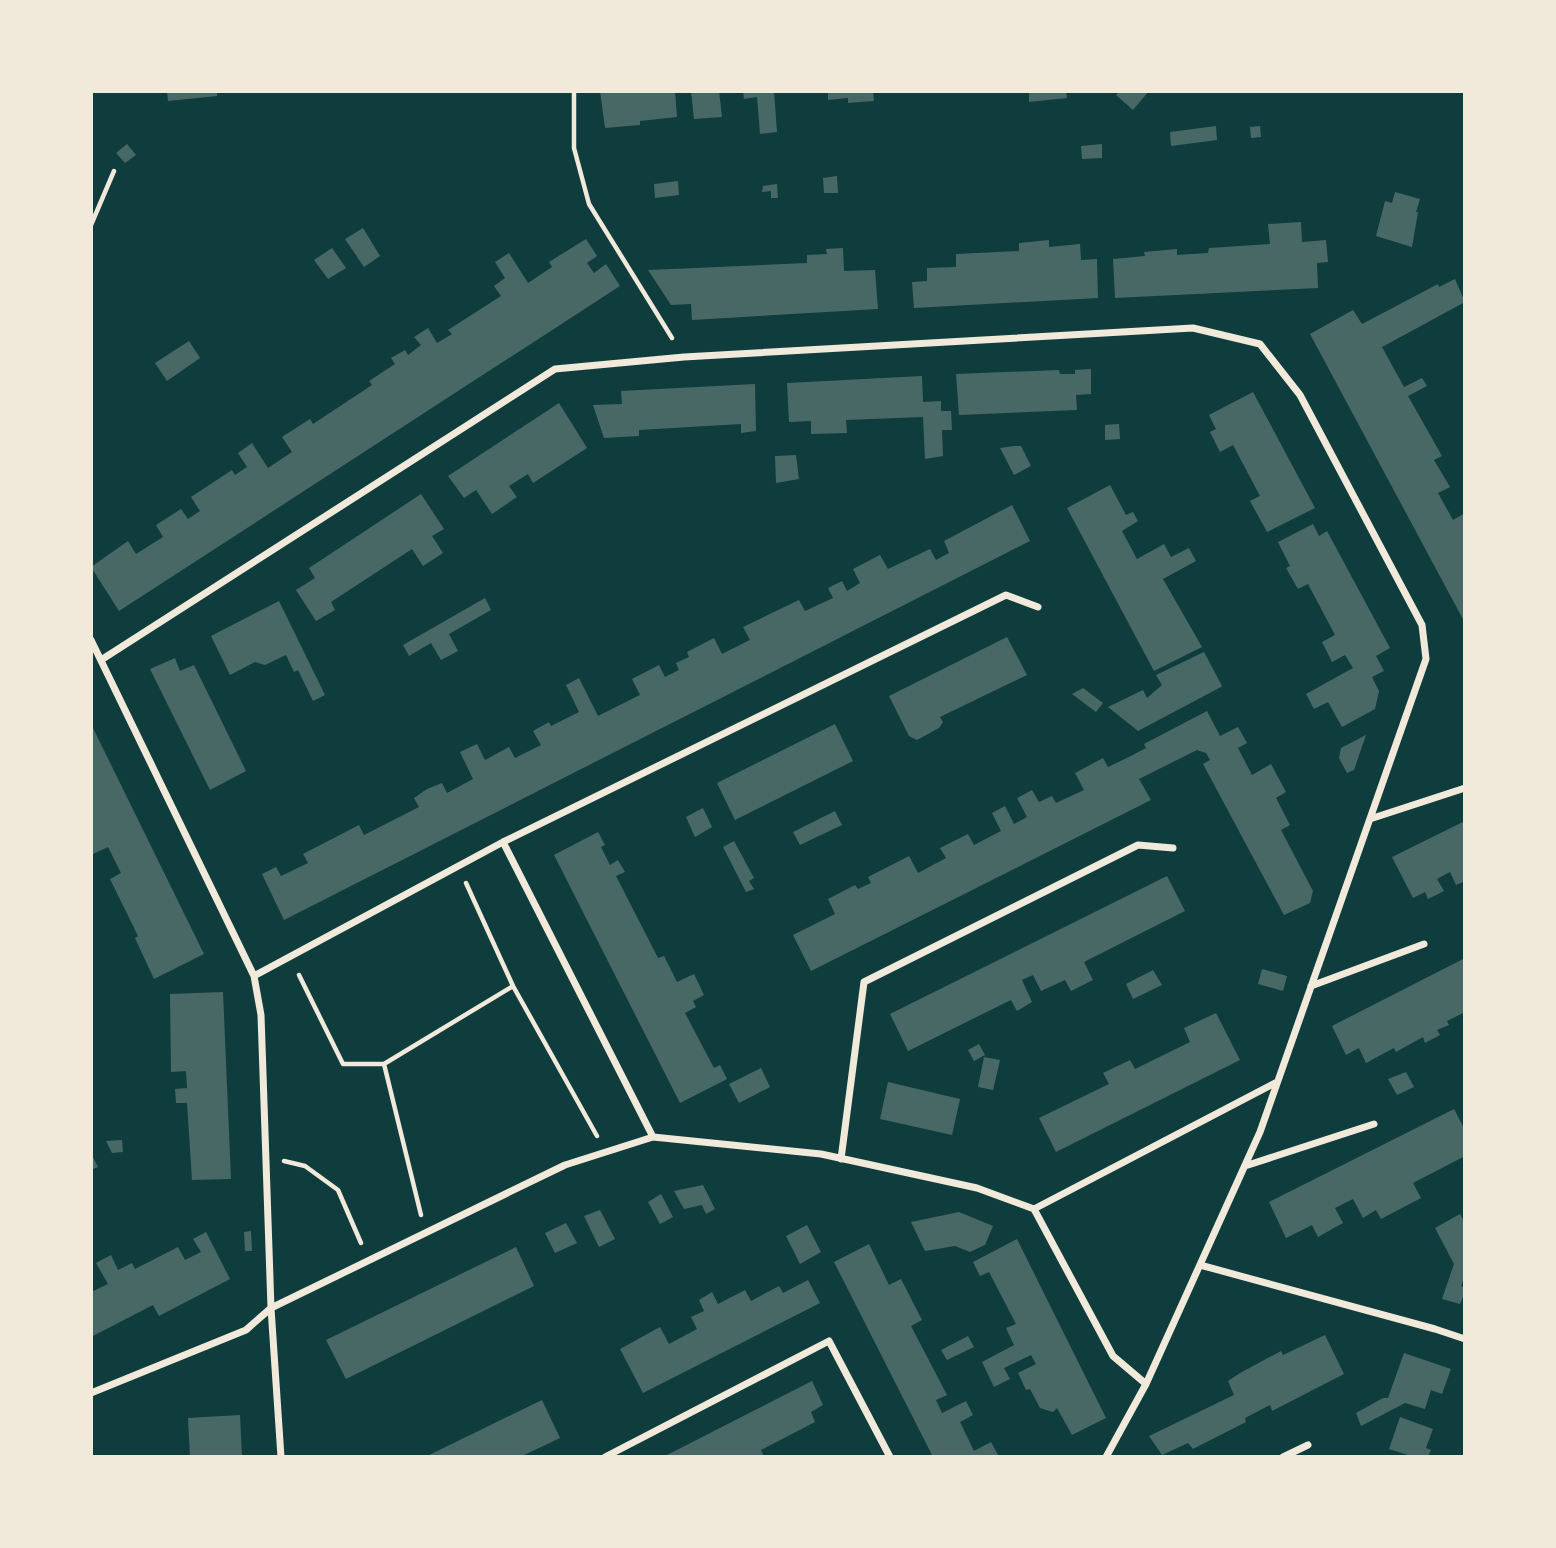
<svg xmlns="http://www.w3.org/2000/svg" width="1556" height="1548" viewBox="0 0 1556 1548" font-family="'Alegreya Sans',sans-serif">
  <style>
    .building { fill: #486865 }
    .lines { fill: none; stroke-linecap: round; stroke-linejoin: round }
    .path { stroke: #f1e9da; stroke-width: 4.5 }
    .minor { stroke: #f1e9da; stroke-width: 7 }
  </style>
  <rect width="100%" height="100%" fill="#0f3d3e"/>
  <!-- building -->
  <path class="building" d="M167,91H217V96L168,101Z
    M600,91H675L677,117L640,121V125L605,128Z
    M691,91H719L722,117L694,119Z
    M743,91H774L777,132L760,134L757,97L744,99Z
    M828,91H873L874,101L848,103V98L828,100Z
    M1029,91H1066L1067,98L1029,102Z
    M1120,91H1149L1133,110L1116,95Z
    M1216,126L1217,140L1171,146L1170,132Z
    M1260,126L1261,137L1251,138L1250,127Z
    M127,144L136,155L125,163L116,153Z
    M1102,144V158L1082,159L1081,146Z
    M837,176L838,193H824L823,178Z
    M678,181L679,195L655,198L654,184Z
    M777,184L778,198H771V191L762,192L763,186Z
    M1395,192L1420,199L1416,212H1418L1412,247L1376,236L1385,201L1392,203Z
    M1301,222L1302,242L1326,240L1328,262L1317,263L1318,288L1115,298L1113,259L1145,256L1144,252L1177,249V255L1208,253L1209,248L1270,244L1268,224Z
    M363,228L380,256L364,267L345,239Z
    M586,239L597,256L587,263L594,273L606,264L620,286L119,611L91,567L128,541L136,554L163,537L156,525L181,509L188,519L200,511L191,497L232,470L235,475L247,467L238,453L252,443L268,468L292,452L282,437L310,419L313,424L372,385L369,381L395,364L391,358L405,350L408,355L421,345L414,337L428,328L437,343L452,334L448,330L501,296L494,286L505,278L495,262L509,253L528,283L552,267L549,262Z
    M1049,240V247L1080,244L1081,260L1097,259L1098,298L914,308L912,282L927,281V268L956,267V254L1019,251V243Z
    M332,248L346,268L328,279L314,260Z
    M843,248L844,271L875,270L878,309L692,320L691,304L671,305L648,270L807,263V255L827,254L826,249Z
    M1455,279L1465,302L1382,347L1404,387L1422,378L1427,386L1408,396L1442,456L1434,460L1450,487L1438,493L1453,520L1465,513V623L1310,334L1353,310L1362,324L1438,284L1439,287Z
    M189,341L200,358L167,381L155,363Z
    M1091,369V394L1076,395L1077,410L959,415L956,374L1059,370L1060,374H1075V370Z
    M922,376L923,402L941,401V411H951L952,430H942L943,456L925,459L923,417L846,420L847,433L811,434V421L789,422L787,383Z
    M755,384L756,431L741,433V424L639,430V436L604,438L593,405L622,404L621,391Z
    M1253,392L1315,508L1267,532L1250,501L1260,496L1233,445L1220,452L1210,432L1216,429L1209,415Z
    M559,403L587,448L533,483L528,474L509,486L517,497L492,514L476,490L464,498L448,476Z
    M1119,424L1120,439L1105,440V425Z
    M1014,446H1021L1031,466L1014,475L1000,448Z
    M796,455L799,479L776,483L775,456Z
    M1110,485L1126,515L1133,512L1138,521L1122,531L1137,559L1164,544L1171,557L1189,548L1196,561L1163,579L1202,647L1154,671L1067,508Z
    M421,494L444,529L432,536L443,553L423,566L412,549L331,602L335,610L316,621L296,590L315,578L309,568Z
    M1012,505L1030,541L284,920L262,874L276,867L281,876L308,863L303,854L359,825L364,835L419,807L414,798L427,789L442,783L447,793L473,779L460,752L477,744L485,760L509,747L515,758L541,745L533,731L549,722L551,726L579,712L566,685L579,678L598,716L640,695L632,679L659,665L665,677L679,670L676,663L689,657L687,652L714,638L722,654L750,640L743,627L799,600L805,611L833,598L828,588L842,581L847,591L860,583L853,569L880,555L888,569L930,549L936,560L949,553L944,541Z
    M1313,524L1319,536L1327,531L1390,648L1376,656L1384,671L1372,677L1379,691L1375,709L1342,727L1328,702L1314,709L1306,694L1353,668L1345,655L1332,662L1322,642L1335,635L1308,584L1298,589L1286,568L1290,566L1278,542Z
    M485,598L491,610L449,634L458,651L441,660L431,643L409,656L403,645Z
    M279,601L325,695L313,701L298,670L294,672L286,655L265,665L255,662L230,675L211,636Z
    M1007,637L1027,675L940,717L943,722L939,728L917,740L909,736L889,696Z
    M1204,652L1222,686L1221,687L1138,731L1108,707L1143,690L1147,698L1162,685L1156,675Z
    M175,658L180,671L194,665L246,771L210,790L150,669Z
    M1083,688L1103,703L1096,712L1072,694Z
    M1207,711L1220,736L1238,727L1247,743L1238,748L1252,775L1271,764L1286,792L1276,798L1290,825L1281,830L1313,891L1310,903L1284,915L1203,764L1210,760L1206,753L1197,750L1139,779L1151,800L811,971L793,935L835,914L828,899L855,885L858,889L871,883L868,877L909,856L918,873L946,858L940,848L968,834L974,845L1001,831L992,813L1005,806L1014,824L1027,817L1017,798L1032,790L1039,802L1052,796L1056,803L1084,790L1075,773L1103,758L1108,767L1129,757L1146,748L1144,744Z
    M91,724L204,954L154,979L135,938L138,936L110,879L121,873L108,847L91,855Z
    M835,724L853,761L735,820L717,783Z
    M1366,735L1354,770L1347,773L1339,758L1341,748Z
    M703,808L712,827L695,837L686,817Z
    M835,811L842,825L800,845L793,832Z
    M1465,821V881L1456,885L1450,872L1437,879L1444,891L1428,899L1425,892L1413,898L1392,857Z
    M598,832L605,845L601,847L610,865L618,860L625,872L616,876L658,958L664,956L677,982L694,974L704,995L693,1001L696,1007L685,1013L714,1068L720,1065L727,1079L680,1103L554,855Z
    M734,841L754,878L749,881L754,889L746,892L723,847Z
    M1167,876L1185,911L1084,962L1093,980L1071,991L1065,980L1041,991L1033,975L1022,980L1032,1002L1017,1011L1011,1000L908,1051L890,1014Z
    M1465,958V1012L1447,1021L1449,1025L1437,1030L1440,1035L1425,1043L1423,1037L1396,1052L1394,1048L1366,1063L1359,1048L1346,1055L1332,1026Z
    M1262,969L1287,976L1283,991L1258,984Z
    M1153,970L1162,985L1133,999L1126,984Z
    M223,992L231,1179L192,1180L187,1103H176L175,1089L187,1088L186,1071L171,1072L170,994Z
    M1216,1013L1240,1060L1056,1152L1039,1118L1109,1084L1103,1073L1130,1060L1135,1069L1190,1042L1184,1028Z
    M979,1044L985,1055L974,1061L968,1050Z
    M984,1057L1000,1060L993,1090L978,1087Z
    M761,1068L770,1087L739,1103L729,1084Z
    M1406,1072L1414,1087L1397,1095L1388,1079Z
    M888,1082L960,1099L952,1135L880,1119Z
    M1454,1109L1465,1130V1156L1413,1183L1421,1198L1381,1219L1376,1210L1363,1218L1353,1199L1335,1208L1343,1223L1318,1237L1312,1225L1286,1238L1269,1202Z
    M122,1140L123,1152L112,1153L106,1141Z
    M91,1153L98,1167L91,1170Z
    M703,1185L715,1209L706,1214L702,1205L684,1209L674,1191Z
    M661,1194L673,1217L660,1224L648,1202Z
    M600,1210L615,1239L599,1247L584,1216Z
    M959,1212L993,1226L985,1245L970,1252L955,1246L925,1251L911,1222Z
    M1460,1214L1465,1223V1275L1461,1286L1465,1287V1292L1460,1304L1442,1299L1454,1264L1435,1228Z
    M566,1223L577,1243L555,1253L545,1233Z
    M807,1225L821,1252L800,1264L786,1236Z
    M251,1231L252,1251H245L244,1232Z
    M206,1232L230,1279L159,1316L153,1305L91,1337V1292L108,1284L96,1263L111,1255L118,1270L132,1263L135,1269L178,1247L185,1260L201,1252L193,1239Z
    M1017,1239L1106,1418L1072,1435L1057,1408L1053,1412L1040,1408L1030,1389L1026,1390L1018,1373L1036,1364L1031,1355L1004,1368L1010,1379L994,1387L982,1362L1014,1345L1006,1328L1016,1324L989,1272L980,1276L973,1262Z
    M869,1244L889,1285L901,1279L922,1320L911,1326L947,1395L936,1400L942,1413L966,1401L973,1415L960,1422L974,1451L991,1442L999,1457H933L834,1262Z
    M516,1247L534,1286L346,1379L326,1340Z
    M808,1280L820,1303L643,1393L620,1349L660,1327L669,1344L697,1329L691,1317L704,1311L699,1300L712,1292L718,1304L745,1290L751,1301L779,1286L783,1293Z
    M1325,1335L1344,1374L1272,1411L1270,1405L1245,1418L1246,1422L1193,1449L1188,1443L1162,1455L1149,1436L1234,1395L1228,1381L1240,1373L1281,1351L1283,1355Z
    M968,1336L974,1347L947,1360L941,1350Z
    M1404,1353L1451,1369L1442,1394L1431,1390L1425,1409L1405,1403L1361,1426L1356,1413L1383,1398H1388Z
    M812,1381L823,1405L811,1412L815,1422L761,1450L764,1457H663Z
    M542,1400L560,1438L520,1457H425Z
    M240,1415L242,1457H190L188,1418Z
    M1400,1417L1433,1429L1426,1448L1431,1450L1428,1457H1414L1389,1449Z"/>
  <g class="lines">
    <!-- path -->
    <path class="path" d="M574,91V148L589,204L672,338
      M91,225L114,171
      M466,883L513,986L597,1136
      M299,975L343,1064H384L421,1215
      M384,1064L513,986
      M284,1161L305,1166L338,1190L361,1243"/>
    <!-- minor -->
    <path class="minor" d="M91,640L254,976L261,1015L271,1308L281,1457
      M101,660L555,369L684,357L1193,328L1260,344L1300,395L1422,625L1426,659L1260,1132L1146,1384L1106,1457
      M1370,819L1465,788
      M503,842L653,1137
      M254,976L503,842L1006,595L1038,607
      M1311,986L1424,944
      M841,1159L864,982L1138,845L1173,848
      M1245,1166L1374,1124
      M1200,1265L1435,1329L1465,1339
      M1146,1384L1113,1356L1034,1209L1277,1082
      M91,1393L246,1330L271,1308L565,1165L653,1137L821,1154L977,1188L1034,1209
      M605,1457L829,1341L890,1457
      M1283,1457L1308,1445"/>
  </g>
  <!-- border -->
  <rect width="1556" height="1548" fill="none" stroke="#f1e9da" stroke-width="186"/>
</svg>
